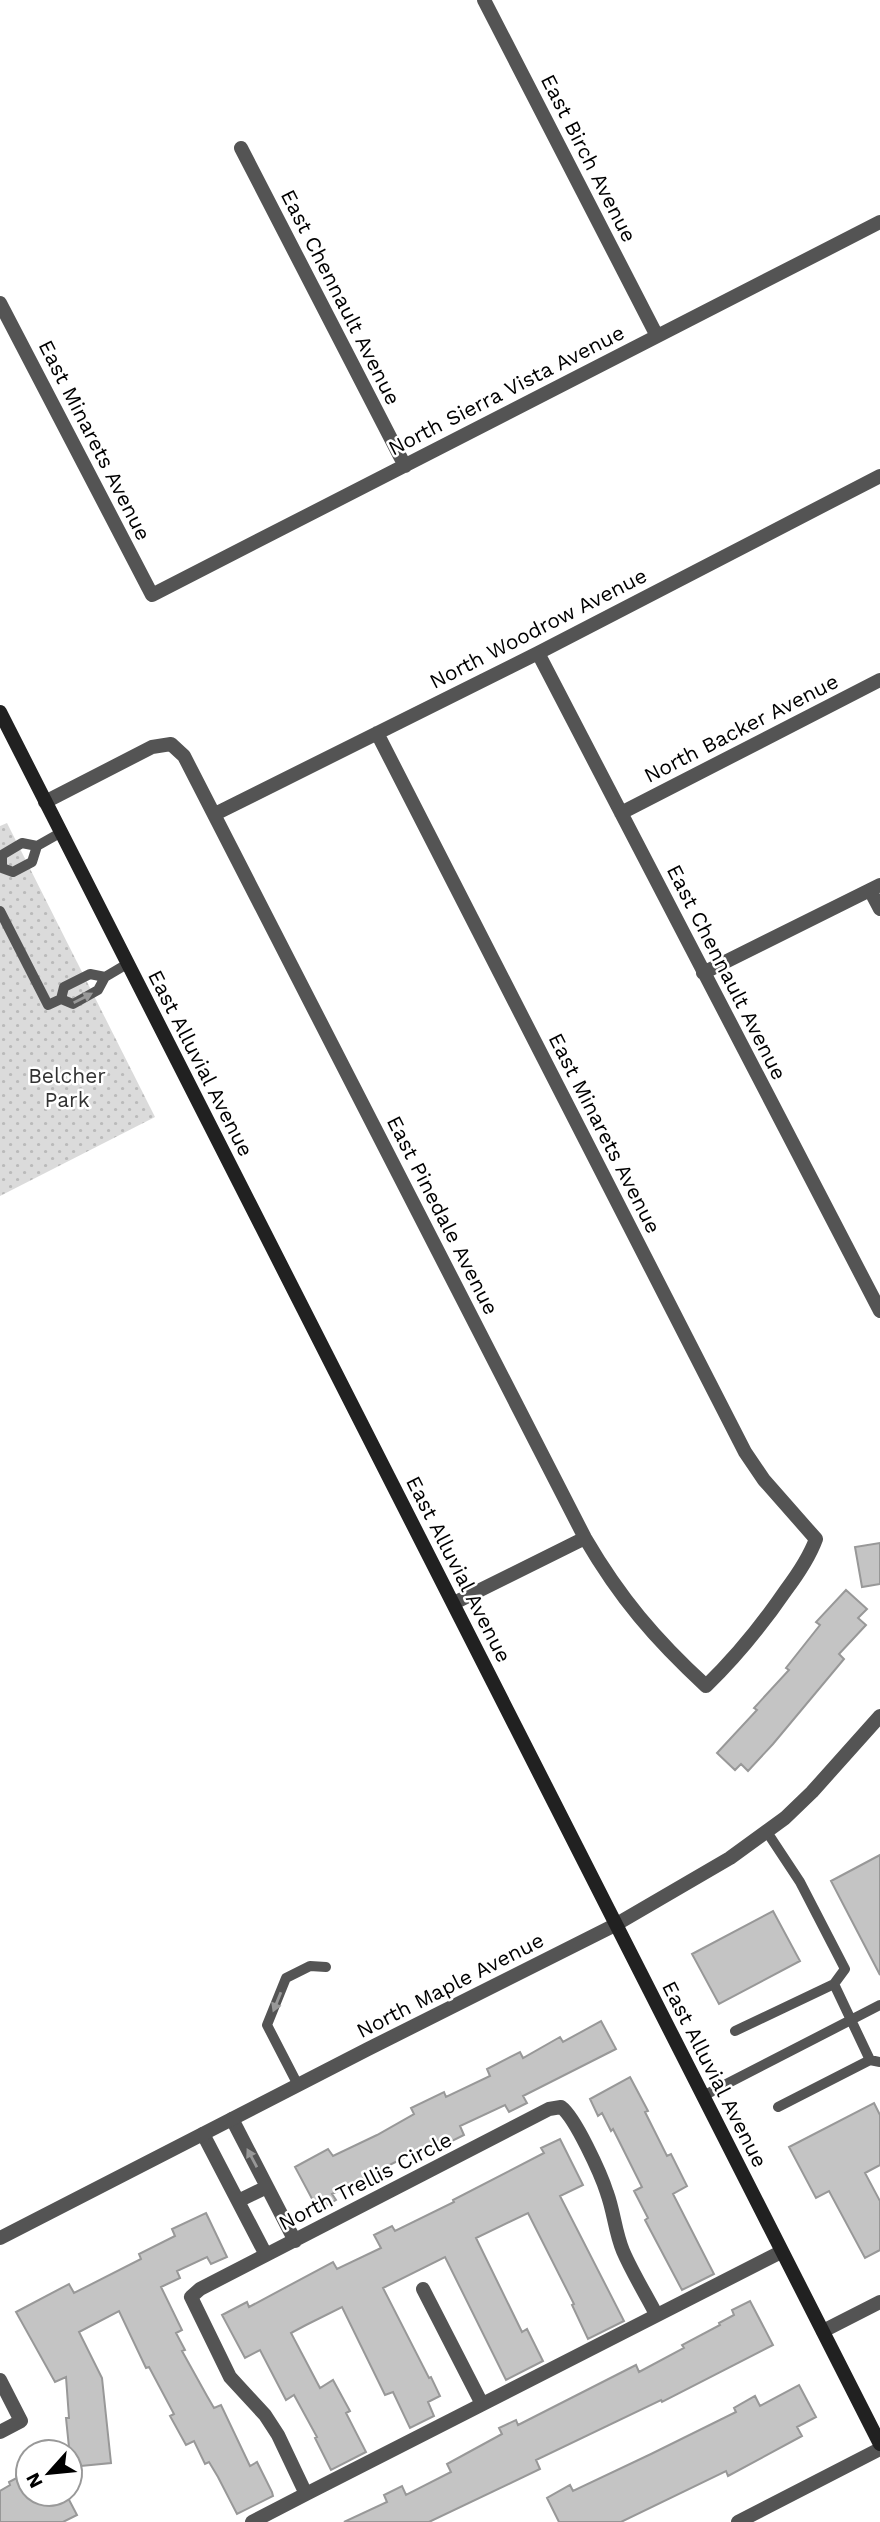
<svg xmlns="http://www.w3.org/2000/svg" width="880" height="2522" viewBox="0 0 880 2522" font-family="'Work Sans',sans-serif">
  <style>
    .green { fill: url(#green-dots) }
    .building { fill: #c4c4c4; stroke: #989898; stroke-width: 2 }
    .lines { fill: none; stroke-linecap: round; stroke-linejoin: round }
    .service { stroke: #545454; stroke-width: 10 }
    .minor { stroke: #545454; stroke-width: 14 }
    .tertiary { stroke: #545454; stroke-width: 14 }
    .secondary { stroke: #212121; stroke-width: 14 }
    .oneway { fill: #989898 }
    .labels { text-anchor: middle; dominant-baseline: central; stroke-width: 5; stroke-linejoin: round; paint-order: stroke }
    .street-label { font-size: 21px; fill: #000; stroke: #fff }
    .park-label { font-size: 21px; fill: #323232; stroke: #fff }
  </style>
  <defs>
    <pattern id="green-dots" width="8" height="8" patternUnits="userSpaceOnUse" patternTransform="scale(1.75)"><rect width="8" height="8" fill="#dbdbdb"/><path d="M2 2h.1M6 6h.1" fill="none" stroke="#bababa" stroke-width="1.8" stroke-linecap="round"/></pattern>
  </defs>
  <rect width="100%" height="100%" fill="#fff"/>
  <!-- green -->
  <path class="green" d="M7,823L155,1117L0,1196V826Z"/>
  <!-- building -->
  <path class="building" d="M880,1543V1584L862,1587L855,1547Z
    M846,1590L867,1609L858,1618L866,1625L839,1654L844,1659L773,1744L748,1771L741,1764L735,1770L717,1753L757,1710L754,1708L789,1670L786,1668L820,1625L816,1622Z
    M880,1855V1975L831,1881Z
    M773,1911L800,1961L719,2004L692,1954Z
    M601,2021L616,2049L523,2096L527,2103L509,2112L505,2105L460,2126L464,2135L448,2143L445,2137L332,2194L336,2200L318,2210L295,2167L328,2149L333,2156L377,2135L414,2114L411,2108L444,2092L446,2097L490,2076L487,2069L520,2052L523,2058L560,2037L563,2042Z
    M630,2077L648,2111L645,2112L667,2156L671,2154L687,2186L673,2194L714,2274L682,2290L645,2220L648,2218L634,2191L642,2187L613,2129L611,2131L602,2113L598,2116L590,2099Z
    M874,2103L880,2115V2165L865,2173L880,2201V2250L865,2258L829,2191L816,2198L789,2147Z
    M560,2139L583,2185L560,2196L624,2321L588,2339L572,2305L574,2304L528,2213L476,2238L522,2332L527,2329L543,2361L506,2380L445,2257L383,2288L429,2378L431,2377L440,2396L428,2402L434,2416L410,2428L393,2392L385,2395L342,2307L306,2325L291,2333L320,2388L333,2380L350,2411L346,2413L366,2452L331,2470L315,2438L317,2437L294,2395L286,2400L260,2350L245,2358L222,2315L247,2302L249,2307L333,2262L337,2269L381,2248L374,2235L392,2226L395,2231L454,2202L453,2200L544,2153L541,2148Z
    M206,2213L227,2257L211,2264L207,2257L177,2271L180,2278L161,2287L182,2330L176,2333L185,2350L182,2351L207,2396L214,2408L221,2405L250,2466L257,2462L272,2492L273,2496L237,2514L218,2477L209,2462L205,2464L194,2441L186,2445L170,2416L174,2414L149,2367L146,2368L119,2311L79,2332L102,2378L111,2463L71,2467L66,2418H69L66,2377L55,2382L16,2312L69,2284L74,2293L141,2259L139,2254L175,2236L172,2229Z
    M750,2301L773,2345L662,2402L661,2400L536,2460L540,2469L429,2522H344L387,2502L384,2495L402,2486L406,2495L451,2472L447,2464L502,2434L499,2428L516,2420L518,2425L636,2365L639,2372L684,2348L682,2345L720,2325L719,2323L734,2315L732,2310Z
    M799,2385L816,2417L797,2427L802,2436L728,2476L726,2471L621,2522H559L547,2498L570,2485L573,2491L651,2454L736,2412L734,2408L755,2396L760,2406Z
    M28,2472V2494H66L77,2515L63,2522H0V2491L10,2485L9,2482Z"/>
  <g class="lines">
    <!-- service -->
    <path class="service" d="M37,846L32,862L13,872L2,868V855L22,843L37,846L60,833
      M0,911L48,1005L61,999
      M105,977L90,974L64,987L61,999L73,1004L98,990L105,977L127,964
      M834,1984L870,2060L880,2062
      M735,2031L834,1984L845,1969L800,1882L767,1832
      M298,2085L267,2025L286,1978L310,1966L326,1967
      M703,2096L880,2005
      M778,2107L870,2060"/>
    <!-- minor -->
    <path class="minor" d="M484,0L657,336
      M241,148L405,466
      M0,303L152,595L880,222
      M538,653L880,1311
      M45,802L152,747L171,744L184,756L585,1538C620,1598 655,1639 706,1686C736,1657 762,1625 786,1590C798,1574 809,1558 816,1539L764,1480L745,1452L377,733
      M621,813L880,680
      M215,814L538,653L880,476
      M870,890L880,909
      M703,973L880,885
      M454,1603L585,1538
      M232,2119L295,2241
      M203,2134L266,2255
      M238,2201L267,2187
      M423,2289L482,2404
      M656,2314C645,2293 632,2272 623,2251C615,2232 614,2212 607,2193C601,2174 575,2117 561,2107L549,2109L200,2289L191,2297L230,2377L265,2415L278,2435L306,2494L781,2252
      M823,2331L880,2302
      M0,2380L21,2421L0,2432
      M252,2522L306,2494
      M738,2522L880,2449"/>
    <!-- tertiary -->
    <path class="tertiary" d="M0,2238L368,2049L615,1925L730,1858L785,1818L812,1792L880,1716"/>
    <!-- secondary -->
    <path class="secondary" d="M0,712L880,2444"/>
  </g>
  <!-- one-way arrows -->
  <defs><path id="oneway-solid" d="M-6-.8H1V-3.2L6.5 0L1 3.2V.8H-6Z" transform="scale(1.75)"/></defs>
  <g class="oneway">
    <use href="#oneway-solid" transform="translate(83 998) rotate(-27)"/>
    <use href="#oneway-solid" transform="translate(277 2002) rotate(112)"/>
    <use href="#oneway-solid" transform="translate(252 2158) rotate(-118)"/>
  </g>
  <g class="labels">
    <!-- street labels -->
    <g class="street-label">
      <text transform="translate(589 158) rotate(63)">East Birch Avenue</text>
      <text transform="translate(341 297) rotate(63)">East Chennault Avenue</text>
      <text transform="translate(506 390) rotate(-27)">North Sierra Vista Avenue</text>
      <text transform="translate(95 440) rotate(63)">East Minarets Avenue</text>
      <text transform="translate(538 628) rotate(-27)">North Woodrow Avenue</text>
      <text transform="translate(741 728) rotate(-27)">North Backer Avenue</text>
      <text transform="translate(727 972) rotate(63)">East Chennault Avenue</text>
      <text transform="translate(201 1063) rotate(63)">East Alluvial Avenue</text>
      <text transform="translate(605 1133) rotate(63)">East Minarets Avenue</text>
      <text transform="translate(443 1215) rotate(63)">East Pinedale Avenue</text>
      <text transform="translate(459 1569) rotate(63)">East Alluvial Avenue</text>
      <text transform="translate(450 1985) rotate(-27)">North Maple Avenue</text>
      <text transform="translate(715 2074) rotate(63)">East Alluvial Avenue</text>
      <text transform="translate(365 2181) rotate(-27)">North Trellis Circle</text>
    </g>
    <!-- park labels -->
    <g class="park-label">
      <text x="67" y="1075">Belcher<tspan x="67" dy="24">Park</tspan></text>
    </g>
  </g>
  <!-- north arrow -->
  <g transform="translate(49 2473) rotate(243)"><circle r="33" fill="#ffffff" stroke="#999999" stroke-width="2"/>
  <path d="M0-5L12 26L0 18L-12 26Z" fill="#000000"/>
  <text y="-10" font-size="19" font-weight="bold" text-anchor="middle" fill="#000000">N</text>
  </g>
</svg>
